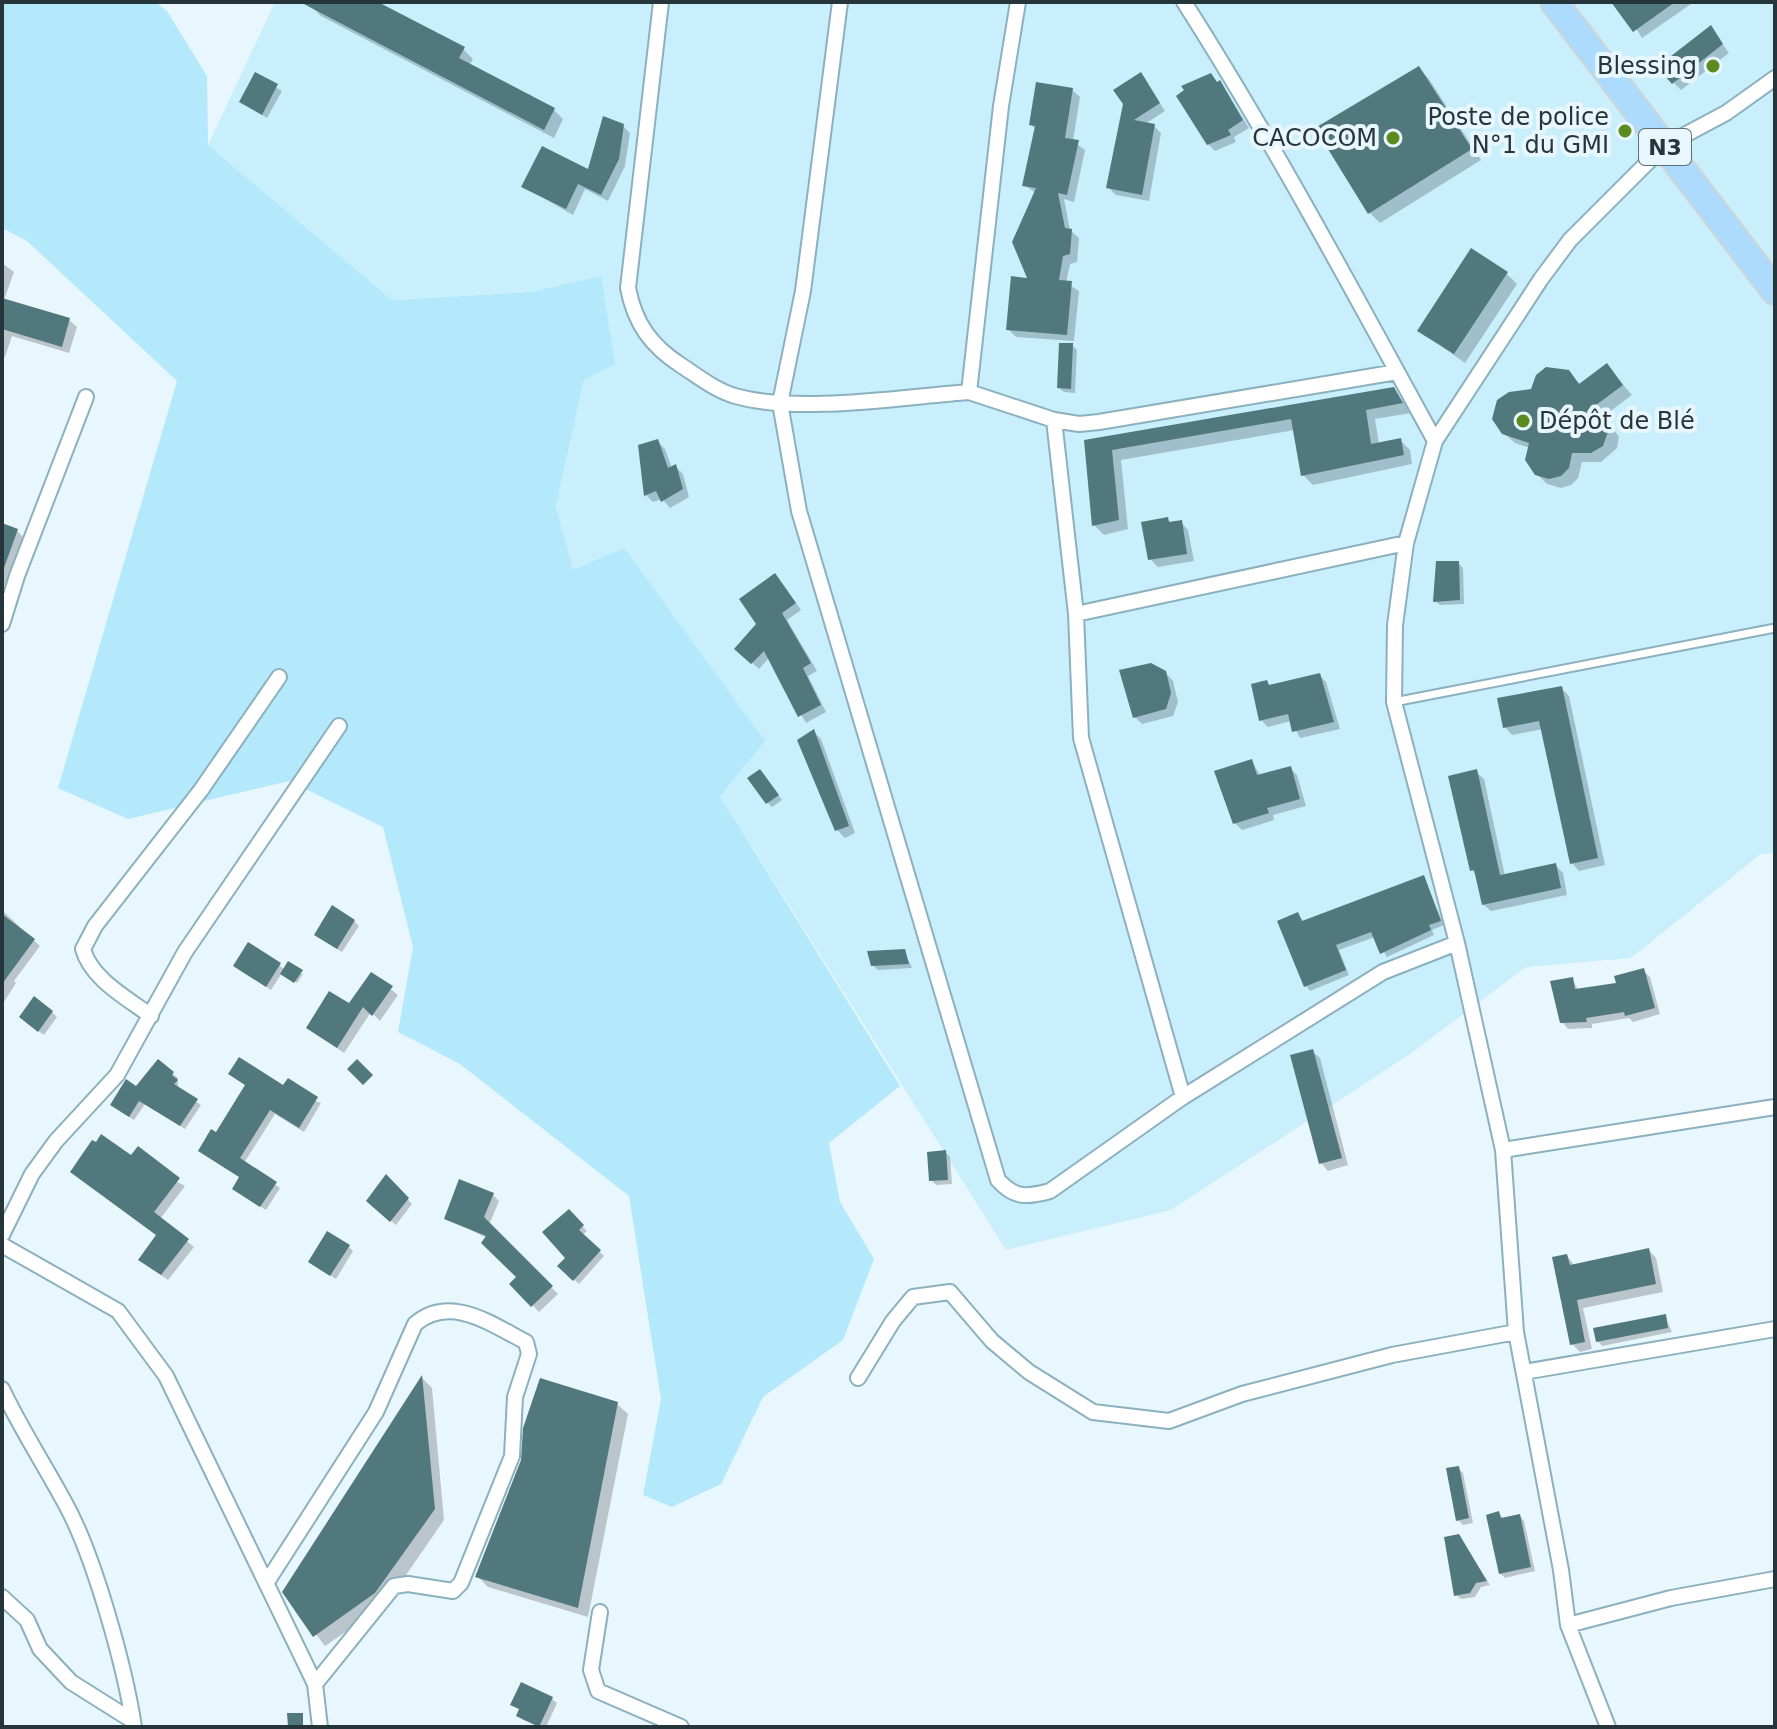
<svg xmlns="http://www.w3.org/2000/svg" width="1777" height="1729" viewBox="0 0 1777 1729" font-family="'DejaVu Sans',sans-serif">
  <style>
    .built { fill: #c9effd }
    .green { fill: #b4e8fb }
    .shadow { fill: #0003 }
    .building { fill: #51787c }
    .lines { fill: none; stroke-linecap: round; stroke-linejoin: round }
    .lane-casing { stroke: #8bb0be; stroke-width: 11 }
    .street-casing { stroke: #8bb0be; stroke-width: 18 }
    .highway-casing { stroke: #cfd3d4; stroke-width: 30 }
    .lane { stroke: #fff; stroke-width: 7 }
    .street { stroke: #fff; stroke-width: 14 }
    .highway { stroke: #addbfe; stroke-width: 26 }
    .poi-dot { fill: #5b8b1f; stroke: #e8f7fd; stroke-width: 3 }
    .labels { text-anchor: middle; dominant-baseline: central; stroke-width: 8; stroke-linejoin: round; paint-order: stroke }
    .shield { fill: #e8f7fd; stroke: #606f74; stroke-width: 2 }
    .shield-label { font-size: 22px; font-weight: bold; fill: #26353a }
    .poi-label { font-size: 24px; fill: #26353a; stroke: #e8f7fd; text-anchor: end }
  </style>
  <rect width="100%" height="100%" fill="#e8f7fd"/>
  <!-- built -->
  <path class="built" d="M275,2H1775V853L1761,854L1631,958L1526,967L1410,1054L1171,1210L1006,1250L720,796L573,571L556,506L584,380L601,276L530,292L392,300L208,145Z"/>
  <!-- green -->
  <path class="green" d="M2,2H155L167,11L207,76L208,145L392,300L530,292L601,276L615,364L584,380L556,506L573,570L624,548L765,741L720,796L900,1086L829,1143L840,1202L874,1259L843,1340L763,1397L721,1484L672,1507L643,1495L661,1399L629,1196L460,1064L398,1032L413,947L383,827L289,781L128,819L58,788L177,381L27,241L2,228Z"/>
  <!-- shadow -->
  <path class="shadow" d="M313,2H374L463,49L473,59L469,66L554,110L563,119L554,138L321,16L311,6Z
    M1620,2H1689L1691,4L1642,38Z
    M1711,28L1729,53L1681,90L1674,83Z
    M1419,68L1429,79L1481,160L1380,223L1370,213L1318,128Z
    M1141,74L1165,111L1145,124L1154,126L1161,133L1149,201L1116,195L1109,188Z
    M256,75L282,91L267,118L241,102Z
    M1220,82L1249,128L1234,137L1236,142L1215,151L1208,144Z
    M1072,90L1080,97L1073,141L1085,150L1074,202L1064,199L1070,230L1079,238L1077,262L1070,264L1066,283L1079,291L1074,341L1016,337L1008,329L1030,280L1036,193L1024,185L1036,129L1031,125Z
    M623,126L630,133L625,166L608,201L585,189L573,215L524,187L590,172Z
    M2,263L14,272L4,300L69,320L77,327L69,353L12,336L5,357H2Z
    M1507,274L1517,284L1465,363L1420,331Z
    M1072,345L1077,350L1075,393L1064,392L1059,388Z
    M1607,366L1632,395L1604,416L1619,437L1617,448L1601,462H1582L1578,478L1571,485L1561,488L1547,484L1536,473L1530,448L1515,443L1504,433L1532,391L1568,372L1581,385Z
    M1394,389L1411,413L1375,419L1379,444L1400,440L1410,450L1412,464L1313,485L1303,475L1295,430L1121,460L1128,529L1104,535L1094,525L1086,442Z
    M657,441L665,449L672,468L676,467L683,474L689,497L670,508L662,499L653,502L646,495Z
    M1167,519L1172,524L1181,522L1188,530L1194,561L1158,567L1150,559Z
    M2,526L17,531L24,538L8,586L2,584Z
    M1458,563L1463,568L1464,604L1440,605L1435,601Z
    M782,583L801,610L787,620L817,671L808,676L826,712L806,723L769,658L759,669L737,649L759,624Z
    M1165,672L1173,681L1178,702L1173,716L1142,724L1134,716Z
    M1319,675L1326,682L1340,729L1300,738L1291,721L1268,727L1261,720L1267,683L1271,687Z
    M1561,688L1569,696L1605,865L1579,871L1572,863L1543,729L1512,735L1505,727Z
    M814,732L821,739L855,833L845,838L837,830Z
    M1252,762L1261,776L1290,768L1297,775L1306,806L1273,815L1274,820L1242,830L1235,823Z
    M1476,772L1484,779L1505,876L1555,865L1563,873L1567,895L1491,911L1483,904L1478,876L1472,870Z
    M764,776L782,800L772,807L768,803Z
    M1423,878L1444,925L1432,930L1434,935L1387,957L1375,937L1339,950L1349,975L1310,991L1306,986L1298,915L1304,922Z
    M2,910L40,946L14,981L16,983L2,1005Z
    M354,921L359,926L342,952L321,939Z
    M904,951L912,968L878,970L873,965Z
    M279,965L285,970L303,974L297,983L282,973L271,990L236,966Z
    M1643,970L1650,977L1660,1014L1633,1022L1629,1018L1592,1024V1028L1568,1029L1562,1022L1572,979L1579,991L1618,985Z
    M372,974L398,995L380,1021L371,1012L344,1053L308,1028L349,1006Z
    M52,1012L57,1017L44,1035L26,1022Z
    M1312,1051L1320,1058L1348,1165L1328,1171L1321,1163Z
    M158,1062L178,1078V1089L201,1105L185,1129L145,1104L134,1120L117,1109Z
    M284,1088L321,1103L304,1132L275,1114L244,1163L280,1188L266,1210L239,1193L241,1178L216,1134Z
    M945,1152L950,1157L952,1184L936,1185L931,1180Z
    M132,1158L185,1186L160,1219L194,1247L168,1280L148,1266L158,1236L72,1172Z
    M386,1177L412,1204L396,1225L368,1201Z
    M493,1195L499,1201L489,1225L558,1294L539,1312L512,1284L518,1278L487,1238L446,1218Z
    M569,1212L587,1231L582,1235L604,1256L579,1284L560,1266L567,1258Z
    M349,1247L353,1251L336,1279L315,1266Z
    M1649,1250L1656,1258L1663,1292L1583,1308L1592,1349L1580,1352L1572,1344L1567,1256L1575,1266Z
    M1665,1316L1672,1332L1602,1346L1598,1341Z
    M422,1378L432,1388L444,1520L386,1604L325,1646L284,1592Z
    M617,1404L628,1414L588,1617L488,1587L478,1577Z
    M1458,1468L1463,1473L1473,1523L1463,1525L1458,1520Z
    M1499,1514L1504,1519L1520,1516L1524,1521L1535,1571L1505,1578L1500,1573Z
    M1459,1536L1490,1585L1481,1587L1475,1597L1461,1599L1456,1595Z
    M552,1699L557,1703L546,1727L523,1720L519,1716L521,1710L513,1704Z"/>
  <!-- building -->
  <path class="building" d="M300,2H378L465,47L459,58L555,108L544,130Z
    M1611,2H1675L1633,32Z
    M1711,25L1723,44L1672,84L1657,67Z
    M1419,66L1472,149L1368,214L1315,128Z
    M255,72L278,84L262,115L239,102Z
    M1141,72L1160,103L1134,120L1155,124L1142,195L1106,188L1123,104L1113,90Z
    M1211,73L1217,82L1220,80L1243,120L1228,130L1231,135L1207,145L1176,96L1184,90L1181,86Z
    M1036,82L1073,88L1065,138L1079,140L1067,195L1058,193L1065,228L1072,229L1070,254L1063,256L1059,280L1072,281L1067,335L1006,330L1011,276L1027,278L1012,242L1036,188L1022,186L1035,126L1029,125Z
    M603,116L624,124L619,159L601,195L578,184L566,209L521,187L542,146L588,169Z
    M1471,248L1508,272L1454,354L1417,331Z
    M2,298L70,318L62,347L2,329Z
    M1059,343H1073L1071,389L1057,388Z
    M1607,363L1623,385L1596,405L1610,426L1603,446L1591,453H1572L1569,468L1561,476L1549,479L1535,475L1525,460L1529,443L1502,434L1492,419L1497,400L1509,392L1531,389L1536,375L1546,367L1569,370L1579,384Z
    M1394,387L1403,403L1366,410L1371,444L1401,438L1404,455L1301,476L1291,419L1112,450L1119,520L1092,526L1084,440Z
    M658,439L668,468L676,464L683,489L661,502L656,491L644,496L638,445Z
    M1168,517L1169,522L1182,520L1187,554L1148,560L1141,522Z
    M2,523L18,529L4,568H2Z
    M1436,561H1459L1460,600L1433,602Z
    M775,573L796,603L782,613L811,663L803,668L821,705L798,717L764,651L751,664L734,649L756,624L739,599Z
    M1151,663L1166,671L1171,693L1166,709L1133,718L1119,670Z
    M1320,673L1334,722L1292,732L1288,714L1259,721L1251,684L1267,680L1269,685Z
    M1562,686L1598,858L1570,864L1539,721L1503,728L1497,698Z
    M814,729L849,826L835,831L797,740Z
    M1252,759L1257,775L1291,766L1300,799L1267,808L1269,813L1233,824L1214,771Z
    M760,769L779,795L766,804L747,778Z
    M1477,769L1500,875L1556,863L1561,888L1482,905L1474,870L1470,871L1448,776Z
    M1424,875L1441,921L1429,925L1431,930L1380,954L1371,932L1336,945L1346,970L1304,987L1277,921L1298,912L1302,921Z
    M332,905L355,920L337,949L314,935Z
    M2,914L35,939L2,984Z
    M248,942L281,963L266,987L233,966Z
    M905,949L909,964L871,966L867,951Z
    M288,961L303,970L294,983L280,974Z
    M1644,968L1655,1008L1625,1016L1624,1012L1586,1018L1587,1022L1560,1023L1550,981L1573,977L1575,989L1616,983L1614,976Z
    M371,972L393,986L372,1016L363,1007L337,1048L306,1028L329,991L349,1003Z
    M34,996L53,1011L38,1032L19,1017Z
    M1313,1049L1342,1158L1319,1164L1290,1055Z
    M239,1057L283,1085L288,1078L318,1097L299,1128L270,1110L240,1158L277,1182L260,1207L232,1189L239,1177L198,1151L211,1129L216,1132L245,1085L228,1074Z
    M158,1059L174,1072L172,1075L178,1080L174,1084L198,1099L180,1126L139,1101L129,1117L110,1105L126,1079L136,1086Z
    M357,1059L373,1075L363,1085L347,1069Z
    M101,1134L131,1155L138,1146L180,1178L154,1212L189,1239L161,1275L138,1260L156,1235L70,1172L92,1140L96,1142Z
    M946,1150L948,1180L929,1181L927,1152Z
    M386,1174L409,1198L390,1222L366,1201Z
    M459,1179L494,1193L484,1217L553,1286L531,1307L509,1284L516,1277L481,1243L486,1236L444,1219Z
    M569,1209L584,1225L579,1230L601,1250L573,1281L557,1266L565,1258L542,1232Z
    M327,1231L350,1245L330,1276L308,1262Z
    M1649,1248L1656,1284L1577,1300L1585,1342L1570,1345L1552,1257L1567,1254L1570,1265Z
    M1666,1314L1668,1328L1596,1342L1593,1328Z
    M422,1375L435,1509L375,1593L313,1637L282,1592Z
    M540,1378L618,1402L578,1608L475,1577L521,1460L523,1428Z
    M1459,1466L1469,1518L1456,1521L1446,1468Z
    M1499,1511L1501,1518L1520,1514L1531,1567L1499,1574L1486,1515Z
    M1459,1534L1487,1581L1476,1583L1470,1593L1454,1596L1444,1537Z
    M521,1682L553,1697L539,1727L516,1716L519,1709L510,1705Z
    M287,1713H303V1727H288Z"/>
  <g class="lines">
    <defs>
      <path id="lane" d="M1394,702L1775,628"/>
      <path id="street" d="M661,2L628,288C635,324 651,346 682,366C699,377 715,390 735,396C799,414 901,397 969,392L1001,106L1018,2
        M840,2L803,291L780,403L799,511L998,1180C1015,1199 1028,1197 1050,1191L1183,1097L1383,972L1457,943
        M1184,2C1275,145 1354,293 1435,441
        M969,392L1054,420L1076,614L1081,738L1183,1097
        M1054,420L1079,424L1099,422L1397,372
        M1076,614L1406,543
        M2,624L17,576L86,397
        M151,1016C127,998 91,979 83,949L95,926L201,790L279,677
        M1503,1150L1775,1107
        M2,1235L32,1174L56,1141L117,1075L185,952L339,726
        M2,1245L118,1311L166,1376L315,1684L320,1727
        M1524,1372L1775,1329
        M858,1378L893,1321L913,1297L950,1292L992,1341L1029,1372L1093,1412L1169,1421L1242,1394L1392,1355L1516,1332
        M2,1389C21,1429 44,1464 65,1503C94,1555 125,1667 134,1727
        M267,1582L376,1412L415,1324C450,1294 491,1324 526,1342L529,1354L515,1397L512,1456L461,1583L453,1591L408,1584L394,1586L315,1684
        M2,1597L27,1620L40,1649L71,1682L133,1721
        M600,1612L591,1670L598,1691L681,1727
        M1568,1625L1671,1598L1775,1579
        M1608,1727L1568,1625L1561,1570L1516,1332L1503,1150L1457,943L1394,702L1395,625L1406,543L1435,441L1541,279L1570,240L1664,146L1726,113L1775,78"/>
      <path id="highway" d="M1554,2L1775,291"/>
    </defs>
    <!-- lane casing -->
    <use href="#lane" class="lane-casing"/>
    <!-- street casing -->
    <use href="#street" class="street-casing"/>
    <!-- highway casing -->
    <use href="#highway" class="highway-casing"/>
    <!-- lane -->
    <use href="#lane" class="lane"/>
    <!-- street -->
    <use href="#street" class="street"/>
    <!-- highway -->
    <use href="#highway" class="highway"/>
  </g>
  <!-- markers -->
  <g class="poi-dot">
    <circle cx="1713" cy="66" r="8"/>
    <circle cx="1625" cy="131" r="8"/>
    <circle cx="1393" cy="138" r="8"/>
    <circle cx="1523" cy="421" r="8"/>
  </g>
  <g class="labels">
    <!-- shield labels -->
    <rect class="shield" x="1639" y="129" width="52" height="36" rx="6"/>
    <g class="shield-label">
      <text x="1665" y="147">N3</text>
    </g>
    <!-- poi labels -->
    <g class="poi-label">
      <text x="1697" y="66">Blessing</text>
      <text x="1609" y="117">Poste de police<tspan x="1609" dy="28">N°1 du GMI</tspan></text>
      <text x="1377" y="138">CACOCOM</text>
      <text x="1539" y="421" text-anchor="start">Dépôt de Blé</text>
    </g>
  </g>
  <!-- border -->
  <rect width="1777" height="1729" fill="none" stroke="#26353a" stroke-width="8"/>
</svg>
